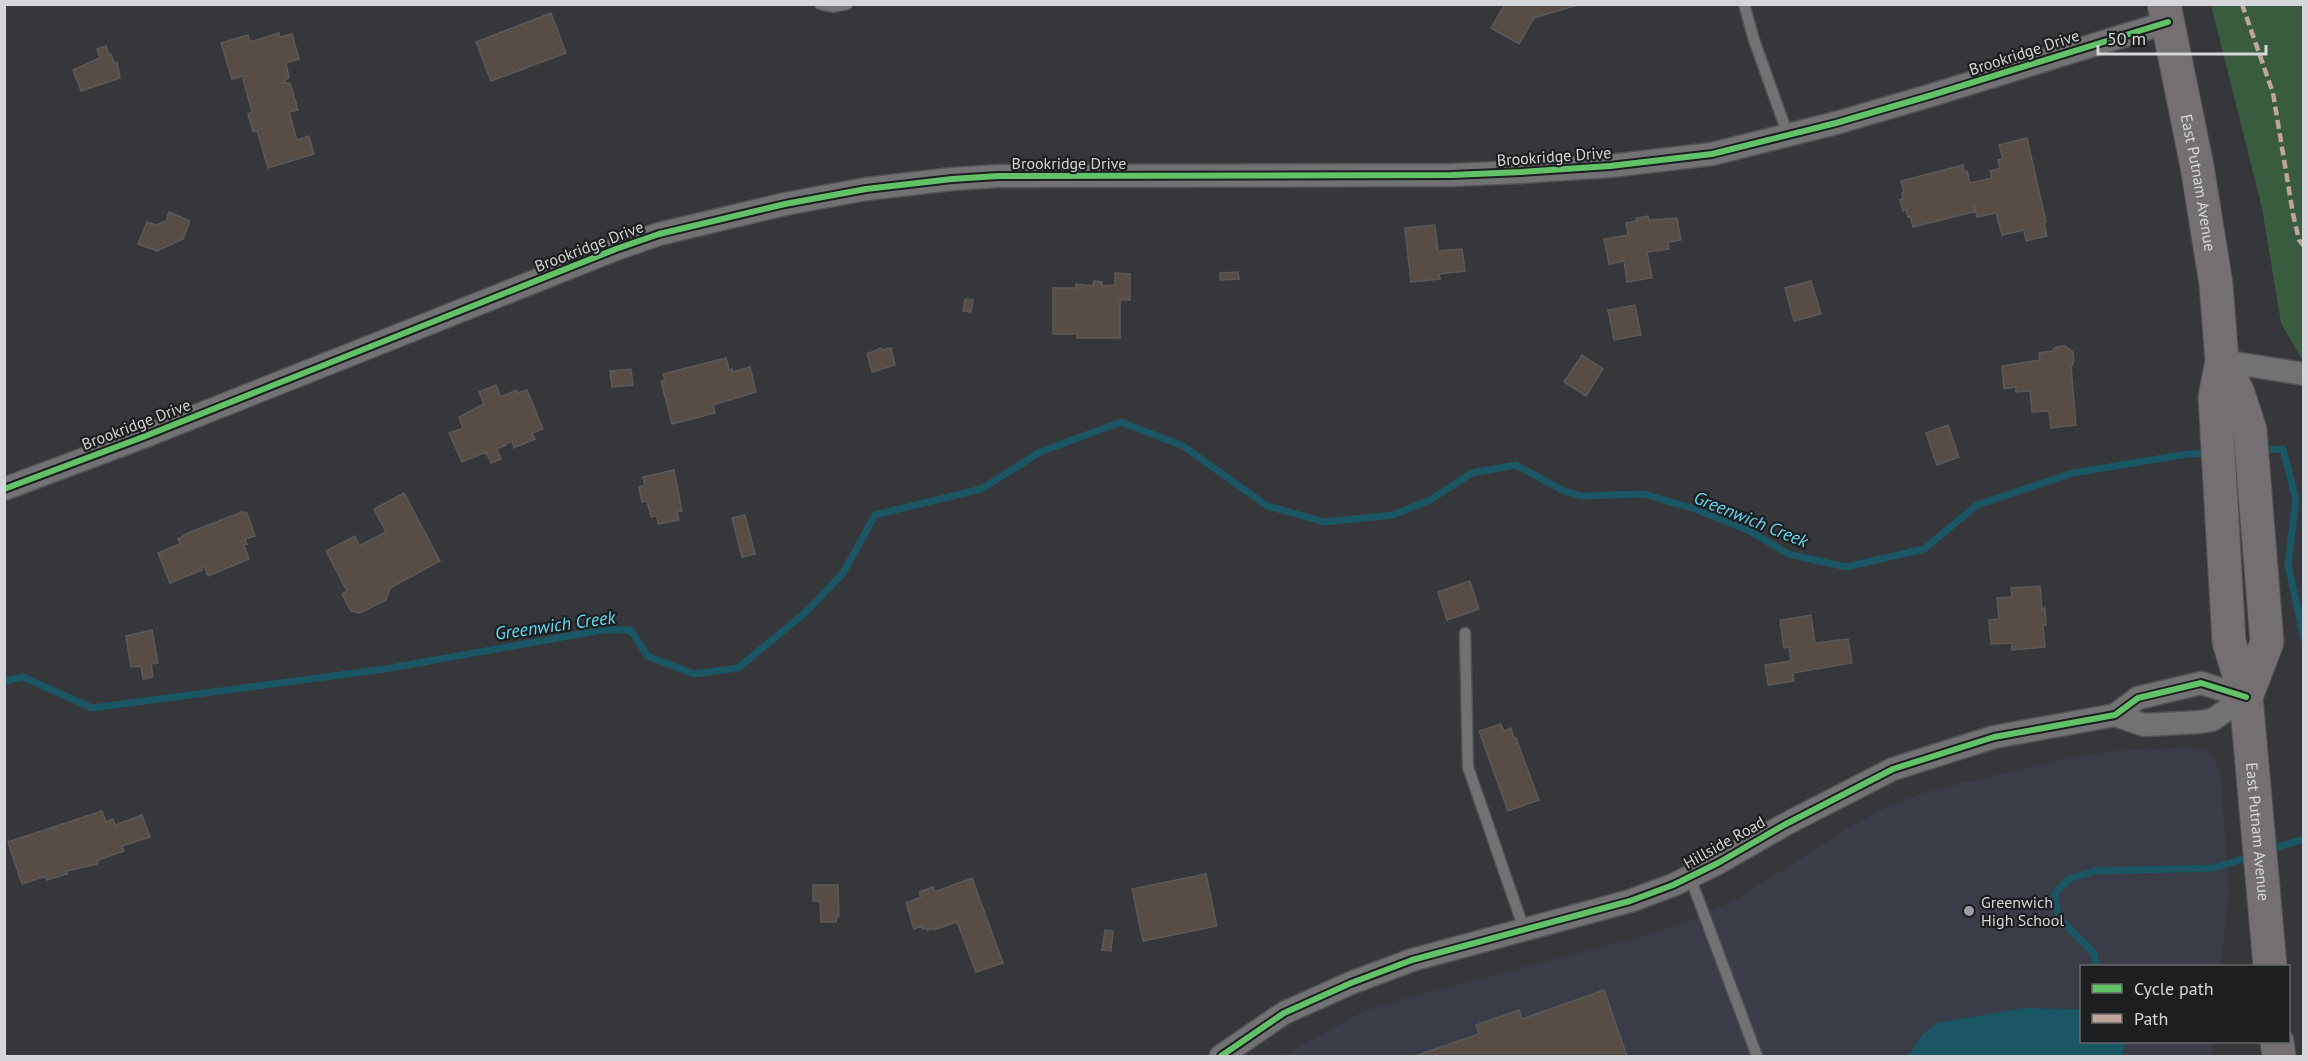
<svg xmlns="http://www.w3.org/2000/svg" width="2308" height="1061" viewBox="0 0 2308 1061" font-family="'PT Sans',sans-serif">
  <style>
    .built { fill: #3a3c47 }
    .green { fill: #395c3f }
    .water { fill: #1a5663 }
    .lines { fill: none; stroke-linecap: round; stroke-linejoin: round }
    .stream { stroke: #1a5663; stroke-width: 7 }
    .building { fill: #584d44; stroke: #5a595a; stroke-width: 1.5 }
    .lane-casing { stroke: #525356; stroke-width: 13 }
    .street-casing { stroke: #525356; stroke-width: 25 }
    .primary-casing { stroke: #525356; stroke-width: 35 }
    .lane { stroke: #727275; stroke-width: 10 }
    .street { stroke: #727275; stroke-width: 22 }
    .primary { stroke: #746f72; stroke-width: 33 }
    .quiet { stroke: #c0a59a; stroke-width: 4.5; stroke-dasharray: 9 4.5; stroke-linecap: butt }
    .cycleway-casing { stroke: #1d1e20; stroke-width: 10 }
    .cycleway { stroke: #61c268; stroke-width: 6 }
    .poi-dot { fill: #9d9ea2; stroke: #1d1e20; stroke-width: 2 }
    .labels { text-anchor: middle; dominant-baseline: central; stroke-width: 4.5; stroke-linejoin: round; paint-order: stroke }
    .street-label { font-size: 16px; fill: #d5d6d9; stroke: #1d1e20 }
    .poi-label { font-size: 16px; fill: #d5d6d9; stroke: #1d1e20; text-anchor: start }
    .water-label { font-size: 18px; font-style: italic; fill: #63dbf6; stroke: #1d1e20 }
  </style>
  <rect width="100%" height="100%" fill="#36373b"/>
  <!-- built -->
  <path class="built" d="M2187,747L2206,750L2214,757L2221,778L2229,892L2221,966H2082V1042H2213L2211,1056H1283L1364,1011L1422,993L1637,938L1686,922L1737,899L1850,827L1890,805L1929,791L2072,757L2113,751Z"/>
  <!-- green -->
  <path class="green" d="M2211,5H2303V361L2281,323L2262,208Z"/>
  <!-- water -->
  <path class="water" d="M2023,1008L2081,1009L2082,1042H2126L2122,1056H1908L1923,1034L1937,1023Z"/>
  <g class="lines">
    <!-- stream -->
    <path class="stream" d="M2262,450L2283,449L2296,500L2288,564L2304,639
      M4,681L23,677L92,708L385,669L602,630H631L647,656L694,674L738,668L806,612L843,573L875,515L981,489L1040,452L1121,422L1183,446L1267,506L1325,522L1393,515L1430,500L1472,473L1516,465L1564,491L1582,496L1644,494L1695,509L1750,531L1788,554L1846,567L1924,549L1977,505L2073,473L2188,454L2209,453
      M2268,850L2304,839
      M2096,966L2094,953L2058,917L2055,893L2069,879L2095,871L2214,868L2252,856"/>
  </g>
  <!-- building -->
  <path class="building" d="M1501,4H1581L1534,18L1519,44L1491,28L1504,6Z
    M551,13L566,53L491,81L476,42Z
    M279,33L280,37L292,34L299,59L286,63L289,77L283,83H290L298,110L289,112L297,140L309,136L314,154L268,168L257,130L253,132L248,114L252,112L243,79L245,78L244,76L232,79L221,43L248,35L250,42Z
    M106,46L109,55L111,54L114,63L117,62L120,78L81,91L73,70L100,58L97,49Z
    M2027,138L2046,222L2044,223L2047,236L2026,241L2024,230L2002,235L1996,213L1977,217L1974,205V212L1913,227L1910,216L1908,217L1906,210L1903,211L1900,200L1903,199L1902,193L1904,192L1901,181L1963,165L1964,172L1967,171L1970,183L1992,178L1990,171L2000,168L1998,160L2003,159L1999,145Z
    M169,212L190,221L183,239L157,251L138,244L147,222L156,225L166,221Z
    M1648,216L1649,220L1677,218L1681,240L1668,242L1669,249L1647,252L1652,278L1627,282L1624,261L1609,264L1604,239L1628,235L1626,223L1637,221L1636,218Z
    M1435,225L1438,251L1462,249L1465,271L1439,274L1440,279L1411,282L1405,228Z
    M1238,272L1239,279L1220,280V273Z
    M1115,273L1130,274V300H1120V338H1077V334H1053V288H1076V284L1093,286L1094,281L1102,282V286L1115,285Z
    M1811,281L1821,314L1794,321L1785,288Z
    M965,299L973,300L971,312L963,311Z
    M1635,305L1641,335L1614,340L1608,310Z
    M2065,346L2073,352L2074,362L2071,367L2076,425L2051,428L2049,411L2032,412L2030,391L2016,392V387L2004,389L2002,366L2040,360L2039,353L2052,351L2056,347Z
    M881,348L882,350L891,348L895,365L872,372L867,354Z
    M1582,355L1603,369L1586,396L1564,382Z
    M726,358L729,370L732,369L733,372L750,367L756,392L713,405L715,413L672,424L661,381L665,380L663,374Z
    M631,369L633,385L612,387L610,371Z
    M496,385L501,397L516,390L518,393L527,390L543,429L532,433L535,439L514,448L512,441L506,444V445L497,449L501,459L491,463L486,452L462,462L449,433L463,428L459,417L484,404L479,392Z
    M1948,425L1959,457L1937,465L1926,433Z
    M674,470L682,511L677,512L679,520L658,524L657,516L651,517L647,501L642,502L639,487L645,485L643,477Z
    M404,493L440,561L390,588L386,600L360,613L351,611L342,594L347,591L326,551L355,536L359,546L386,532L374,509Z
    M242,512L247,513L255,536L245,539L247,544L244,545L249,559L208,576L204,566L201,567L202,570L170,583L158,553L180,544L178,539L188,533Z
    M745,515L755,554L742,557L732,518Z
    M1470,581L1479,609L1447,620L1438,592Z
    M2040,586L2042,609L2045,608L2046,625H2043L2045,647L2012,650V643L1991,644L1989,620L1999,619L1997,598L2012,597L2011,588Z
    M1811,615L1815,643L1848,639L1852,663L1793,673L1794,681L1768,685L1765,665L1791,661L1789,647L1784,648L1780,620Z
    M152,630L158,663L151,664L153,677L143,679L141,666L131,667L126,636Z
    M1501,724L1504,731L1511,728L1514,738H1516L1539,800L1508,811L1479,731Z
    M102,811L106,822L113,819L115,825L142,815L150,837L122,846L124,851L98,860L97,864L67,871V874L47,880L46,876L22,884L8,842Z
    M1206,874L1217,926L1143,941L1132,889Z
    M972,878L1003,963L976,972L957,922L934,930V928L927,930L926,928L923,929L922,926L914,929L906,903L921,897L919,892L933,887L935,892Z
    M813,885H838L839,916H837L836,922H821L820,901H813Z
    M1105,930L1113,931L1111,951L1102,950Z
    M1604,990L1627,1056H1415L1479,1034L1476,1025L1519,1010L1522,1019Z"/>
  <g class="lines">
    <defs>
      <path id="lane" d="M820,4L833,7L847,4
        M1744,4L1754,40L1788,135
        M1465,633L1468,767L1524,929
        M1690,877L1757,1056"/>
      <path id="street" d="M2222,361L2304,374
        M4,489L143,437L616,249L659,234L785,204L866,189L952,179L998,176L1452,175L1521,172L1610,166L1712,154L1836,123L1932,95L2168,22
        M2115,715L2144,725L2200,722L2212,720L2246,697
        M1221,1056L1284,1013L1351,983L1412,960L1630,901L1673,885L1718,863L1784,825L1893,769L1994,737L2115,715L2138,698L2201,683L2246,697"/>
      <g id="primary">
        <path id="s1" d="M2164,4L2197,166L2216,284L2222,361L2215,397L2229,642L2246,697L2270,966"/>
        <path d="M2222,361L2238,393L2250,430L2267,642L2246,697"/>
        <path d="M2277,1042L2279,1056"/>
      </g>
    </defs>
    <!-- lane casing -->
    <use href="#lane" class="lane-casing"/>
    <!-- street casing -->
    <use href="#street" class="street-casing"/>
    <!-- primary casing -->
    <use href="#primary" class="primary-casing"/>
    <!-- lane -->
    <use href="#lane" class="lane"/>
    <!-- street -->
    <use href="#street" class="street"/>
    <!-- primary -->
    <use href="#primary" class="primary"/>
    <!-- quiet -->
    <path class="quiet" d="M2242,4L2273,93L2293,214L2299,240L2304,246"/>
    <defs>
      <path id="cycleway" d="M4,489L143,437L616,249L659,234L785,204L866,189L952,179L998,176L1452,175L1521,172L1610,166L1712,154L1836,123L1932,95L2168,22
        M1221,1056L1284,1013L1351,983L1412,960L1630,901L1673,885L1718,863L1784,825L1893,769L1994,737L2115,715L2138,698L2201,683L2246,697"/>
    </defs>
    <!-- cycleway casing -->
    <use href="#cycleway" class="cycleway-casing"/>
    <!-- cycleway -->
    <use href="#cycleway" class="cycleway"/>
  </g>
  <!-- markers -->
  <circle class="poi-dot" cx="1969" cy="911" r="6"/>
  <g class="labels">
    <!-- street labels -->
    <g class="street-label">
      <text transform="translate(2024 52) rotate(-18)">Brookridge Drive</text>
      <text transform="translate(1554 156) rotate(-4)">Brookridge Drive</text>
      <text x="1069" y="163">Brookridge Drive</text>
      <text stroke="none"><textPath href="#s1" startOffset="182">East Putnam Avenue</textPath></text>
      <text transform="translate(589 246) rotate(-21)">Brookridge Drive</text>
      <text transform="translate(136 424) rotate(-21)">Brookridge Drive</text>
      <text stroke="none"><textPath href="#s1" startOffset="837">East Putnam Avenue</textPath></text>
      <text transform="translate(1724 842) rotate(-29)">Hillside Road</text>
    </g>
    <!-- poi labels -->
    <g class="poi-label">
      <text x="1981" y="902">Greenwich<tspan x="1981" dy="18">High School</tspan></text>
    </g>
    <!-- water labels -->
    <g class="water-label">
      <text transform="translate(1751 519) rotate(22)">Greenwich Creek</text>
      <text transform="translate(555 625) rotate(-8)">Greenwich Creek</text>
    </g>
  </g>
  <!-- border -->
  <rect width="2308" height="1061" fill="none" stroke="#d5d6d9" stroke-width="12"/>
  <!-- legend -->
  <rect x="2080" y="965" width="210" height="78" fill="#1d1e20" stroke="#67686a" stroke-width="1.5"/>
  <rect x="2092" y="984" width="30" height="9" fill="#61c268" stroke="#67686a" stroke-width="1.5"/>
  <text x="2134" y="995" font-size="18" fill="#d5d6d9">Cycle path</text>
  <rect x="2092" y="1014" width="30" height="9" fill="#c0a59a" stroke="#67686a" stroke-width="1.5"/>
  <text x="2134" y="1025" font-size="18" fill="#d5d6d9">Path</text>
  <!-- scale -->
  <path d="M2098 45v9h168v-9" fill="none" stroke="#d5d6d9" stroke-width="3"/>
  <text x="2107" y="45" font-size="18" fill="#d5d6d9" stroke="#1d1e20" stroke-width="4.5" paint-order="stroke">50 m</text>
</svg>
